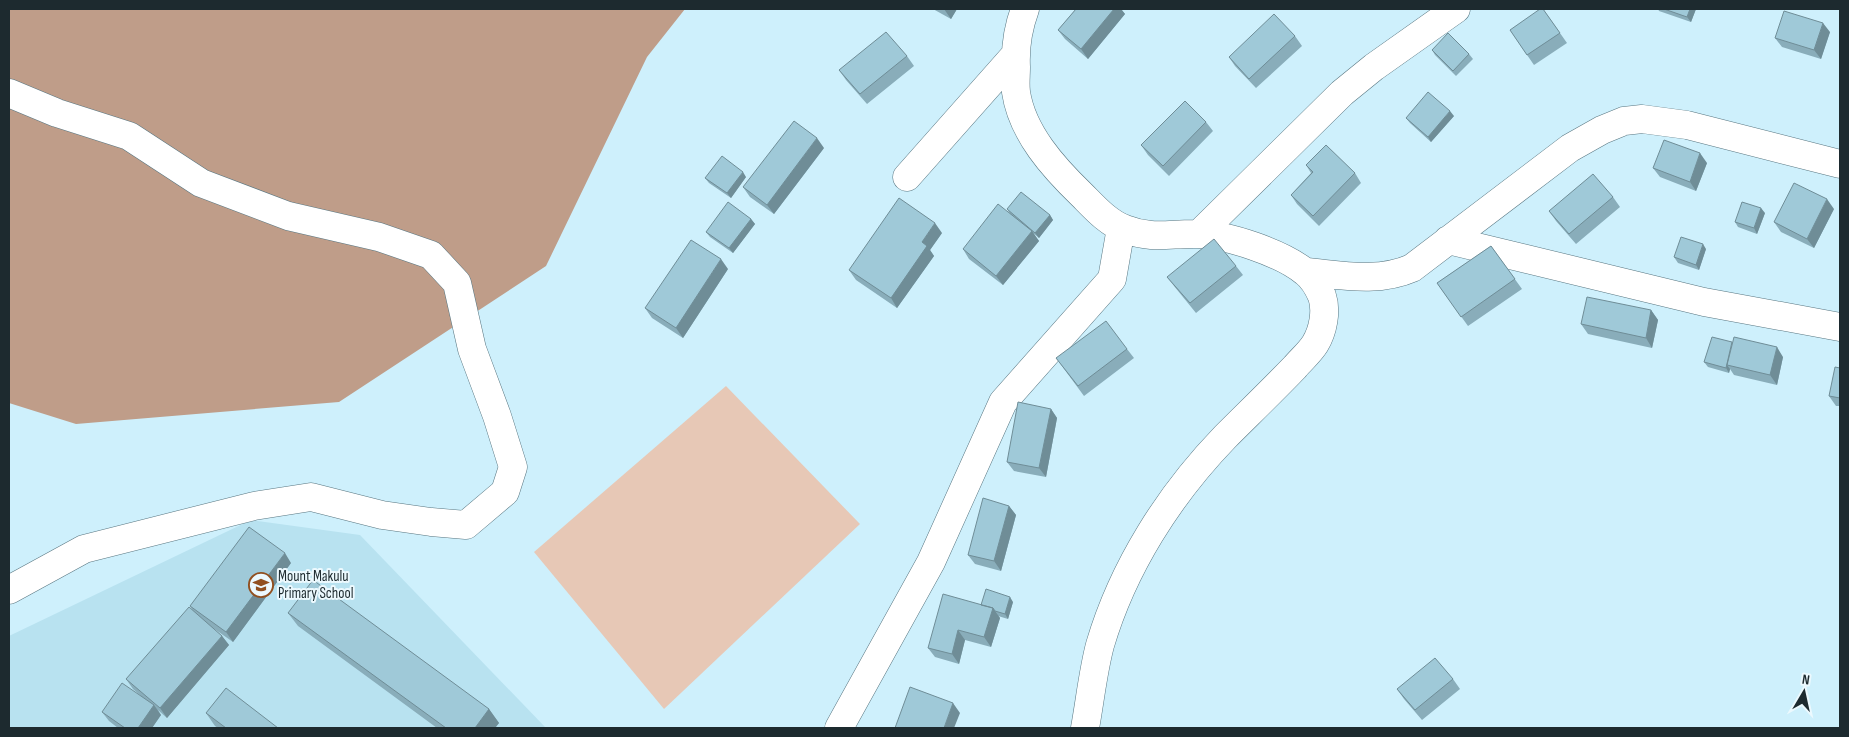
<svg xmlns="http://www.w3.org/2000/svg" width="1849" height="737" viewBox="0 0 1849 737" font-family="'Sofia Sans Condensed',sans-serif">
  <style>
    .built { fill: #b8e2f0 }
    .green { fill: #e7c8b6 }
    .forest { fill: #bf9d89 }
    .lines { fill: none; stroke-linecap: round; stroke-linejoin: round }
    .minor-casing { stroke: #587681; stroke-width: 29 }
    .minor { stroke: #fff; stroke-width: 28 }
    .wall { fill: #89adba }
    .shaded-wall { fill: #6f8d97 }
    .building { fill: #9fc9d8; stroke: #6f8d97 }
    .labels { text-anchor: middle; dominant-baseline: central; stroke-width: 4; stroke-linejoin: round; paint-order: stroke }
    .poi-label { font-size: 15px; fill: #1d2a2f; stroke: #ecf9fe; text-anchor: start }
  </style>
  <rect width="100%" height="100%" fill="#cef0fc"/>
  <!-- built -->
  <path class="built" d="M251,520L360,535L546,728H9V636Z"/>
  <!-- green -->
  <path class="green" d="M726,386L860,524L664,709L534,552Z"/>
  <!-- forest -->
  <path class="forest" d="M9,9H685L647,57L546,266L339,402L76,424L9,403Z"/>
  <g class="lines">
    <defs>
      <path id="minor" d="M1025,9C1018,28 1015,46 1016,67C1016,75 1015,84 1016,92C1022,133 1054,168 1082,195C1094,207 1108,223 1125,229C1153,240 1171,233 1198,234C1228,235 1282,253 1305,272C1313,278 1318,287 1322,296C1327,311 1323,331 1315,344C1310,352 1301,360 1295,367C1272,391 1248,414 1225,437C1169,495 1123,567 1100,645C1093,671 1090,701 1085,728
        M9,93L57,113L129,136L201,183L288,216L379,237L431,255L457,283L472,349L497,416L513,467L505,492L466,525L431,522L382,515L311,497L254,506L84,549L9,590
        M907,177L1015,55
        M1199,234L1342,93L1374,67L1456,9
        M1448,240L1704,302L1840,327
        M1306,272C1341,275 1378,283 1412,268L1570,148L1602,130L1624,121L1642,119L1687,125L1840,164
        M839,728L931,562L1003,402L1112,279L1121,228"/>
    </defs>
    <!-- minor casing -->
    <use href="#minor" class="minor-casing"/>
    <!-- minor -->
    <use href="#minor" class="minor"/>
  </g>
  <!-- wall -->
  <path class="wall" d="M933,9H957L951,19Z
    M1076,9H1121L1125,14L1088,59L1065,39L1058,30Z
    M1543,9L1567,43L1534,65L1510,30Z
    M1658,9H1696L1691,22L1659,11Z
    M1830,32L1821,59L1782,47L1775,38Z
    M1295,36L1302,46L1256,88L1235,66L1229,57Z
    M1432,50L1469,54L1473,59L1456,76L1435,55Z
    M907,56L914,66L867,104L846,80L839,70Z
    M1454,116L1431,142L1410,123L1406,118Z
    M1206,122L1213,131L1169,176L1148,155L1141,145Z
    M824,148L774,214L750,197L743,187Z
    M1707,163L1696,191L1660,177L1653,168Z
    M1306,165L1355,173L1361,183L1319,226L1297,204L1291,195L1311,173Z
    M746,177L731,198L709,183L705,178Z
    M1613,197L1620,207L1576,244L1556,221L1549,211Z
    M1007,209L1050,215L1053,220L1039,238L1033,233L1039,241L1003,285L969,259L963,249L1010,214Z
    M1834,209L1814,248L1781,232L1774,222Z
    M1765,213L1757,234L1738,227L1735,222Z
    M751,219L755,224L733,253L710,237L706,232Z
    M942,233L930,250L934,256L897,308L856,280L849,270Z
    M1491,246L1522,289L1468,326L1437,283Z
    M1706,249L1699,270L1678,263L1674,257Z
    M1236,266L1243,275L1196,313L1174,286L1167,277Z
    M728,269L683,338L652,318L645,308Z
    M1651,310L1658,320L1652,348L1588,334L1581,324Z
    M1127,349L1134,358L1084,396L1056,358Z
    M1783,357L1777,385L1734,375L1730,369L1729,373L1708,367L1704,362Z
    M1840,368V406H1836L1829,396Z
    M1051,409L1057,418L1046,477L1014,471L1007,462Z
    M1009,506L1016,515L1001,571L975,564L968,555Z
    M291,563L233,642L213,628L222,636L229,645L167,718L158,710L161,715L152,728H118L109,721L102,712L142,697L133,689L126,679L193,611L190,606Z
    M1013,602L1008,619L998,616L1000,618L991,647L965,640L959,664L935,657L928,648L981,605Z
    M288,613L489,709L499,723L495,728H437L298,626Z
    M1453,679L1460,689L1422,720L1404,699L1397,689Z
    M206,713L278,728H218L215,726Z"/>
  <!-- shaded-wall -->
  <path class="shaded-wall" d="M944,9H957L951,19Z
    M1114,9H1121L1125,14L1088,59L1081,49Z
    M1690,9H1696L1691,22L1687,17Z
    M1823,23L1830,32L1821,59L1814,50Z
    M1450,111L1454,116L1431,142L1428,137Z
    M817,138L824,148L774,214L767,205Z
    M1700,153L1707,163L1696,191L1690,182Z
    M743,172L746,177L731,198L727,193Z
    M1827,199L1834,209L1814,248L1807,239Z
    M1761,208L1765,213L1757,234L1754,228Z
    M1050,215L1053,220L1039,238L1035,233Z
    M751,219L755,224L733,253L729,248Z
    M935,223L942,233L930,250L934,256L897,308L891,298L922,242Z
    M1032,231L1039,241L1003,285L996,276Z
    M1703,244L1706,249L1699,270L1696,265Z
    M721,259L728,269L683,338L676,328Z
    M1651,310L1658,320L1652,348L1646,338Z
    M1733,342L1727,365L1730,369L1729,373L1726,368Z
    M1777,347L1783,357L1777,385L1770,375Z
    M1051,409L1057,418L1046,477L1039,468Z
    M1009,506L1016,515L1001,571L994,561Z
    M285,553L291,563L233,642L226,632Z
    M1010,597L1013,602L1008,619L1005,614Z
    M993,608L1000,618L991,647L984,637Z
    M958,630L965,640L959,664L952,654Z
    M222,636L229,645L167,718L160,708Z
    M953,703L960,713L954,728H944Z
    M154,705L161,715L152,728H138Z
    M489,709L499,723L495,728H475Z"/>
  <!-- building -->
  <path class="building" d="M1076,9H1114L1081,49L1058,30Z
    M1540,9H1543L1560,33L1527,55L1510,30Z
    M1664,9H1690L1687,17Z
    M1784,11L1823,23L1814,50L1775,38Z
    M1274,14L1295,36L1249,79L1229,57Z
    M886,32L907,56L860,94L839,70Z
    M1448,33L1469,54L1453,71L1432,50Z
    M1428,92L1450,111L1428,137L1406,118Z
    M1185,101L1206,122L1163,166L1141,145Z
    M794,121L817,138L767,205L743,187Z
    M1664,140L1700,153L1690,182L1653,168Z
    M1326,145L1355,173L1313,216L1291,195L1313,172L1306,165Z
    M722,156L743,172L727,193L705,178Z
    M1593,174L1613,197L1569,234L1549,211Z
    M1794,183L1827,199L1807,239L1774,222Z
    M1021,192L1050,215L1035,233L1007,209Z
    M899,198L935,223L922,242L927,246L891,298L849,270Z
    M728,202L751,219L729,248L706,232Z
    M1742,202L1761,208L1754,228L1735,222Z
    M998,204L1032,231L996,276L963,249Z
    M1681,237L1703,244L1696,265L1674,257Z
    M1214,239L1236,266L1190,303L1167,277Z
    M691,240L721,259L676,328L645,308Z
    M1491,246L1515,279L1461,317L1437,283Z
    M1587,297L1651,310L1646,338L1581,324Z
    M1106,321L1127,349L1078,386L1056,358Z
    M1712,337L1732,342L1726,368L1704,362Z
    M1734,337L1777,347L1770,375L1727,365Z
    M1835,367L1840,368V398L1829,396Z
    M1018,402L1051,409L1039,468L1007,462Z
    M983,498L1009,506L994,561L968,555Z
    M249,527L285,553L226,632L190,606Z
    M313,580L489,709L475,728H446L288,613Z
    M986,589L1010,597L1005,614L995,611L993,608L981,605Z
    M943,594L993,608L984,637L958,630L952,654L928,648Z
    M189,607L222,636L160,708L126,679Z
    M1435,658L1453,679L1415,710L1397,689Z
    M122,683L154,705L138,728H125L102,712Z
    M910,687L953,703L944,728H895Z
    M226,688L278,728H226L206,713Z"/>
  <!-- icons -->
  <defs>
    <symbol id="school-ring" viewBox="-11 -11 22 22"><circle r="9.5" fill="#ecf9fe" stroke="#914f1f" stroke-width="1.5"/><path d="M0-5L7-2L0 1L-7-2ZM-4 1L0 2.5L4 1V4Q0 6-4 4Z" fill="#914f1f"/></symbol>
  </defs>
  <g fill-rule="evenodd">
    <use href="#school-ring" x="247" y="571" width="28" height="28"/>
  </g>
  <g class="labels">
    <!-- poi labels -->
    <g class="poi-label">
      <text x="278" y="576">Mount Makulu<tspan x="278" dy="17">Primary School</tspan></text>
    </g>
  </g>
  <!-- border -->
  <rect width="1849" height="737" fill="none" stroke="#1d2a2f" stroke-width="20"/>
  <!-- north arrow -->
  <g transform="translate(1804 692) rotate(9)" stroke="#ecf9fe" stroke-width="4" paint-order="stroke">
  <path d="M0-4L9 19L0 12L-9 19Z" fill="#1d2a2f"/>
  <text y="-8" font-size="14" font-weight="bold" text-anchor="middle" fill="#1d2a2f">N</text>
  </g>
</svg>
